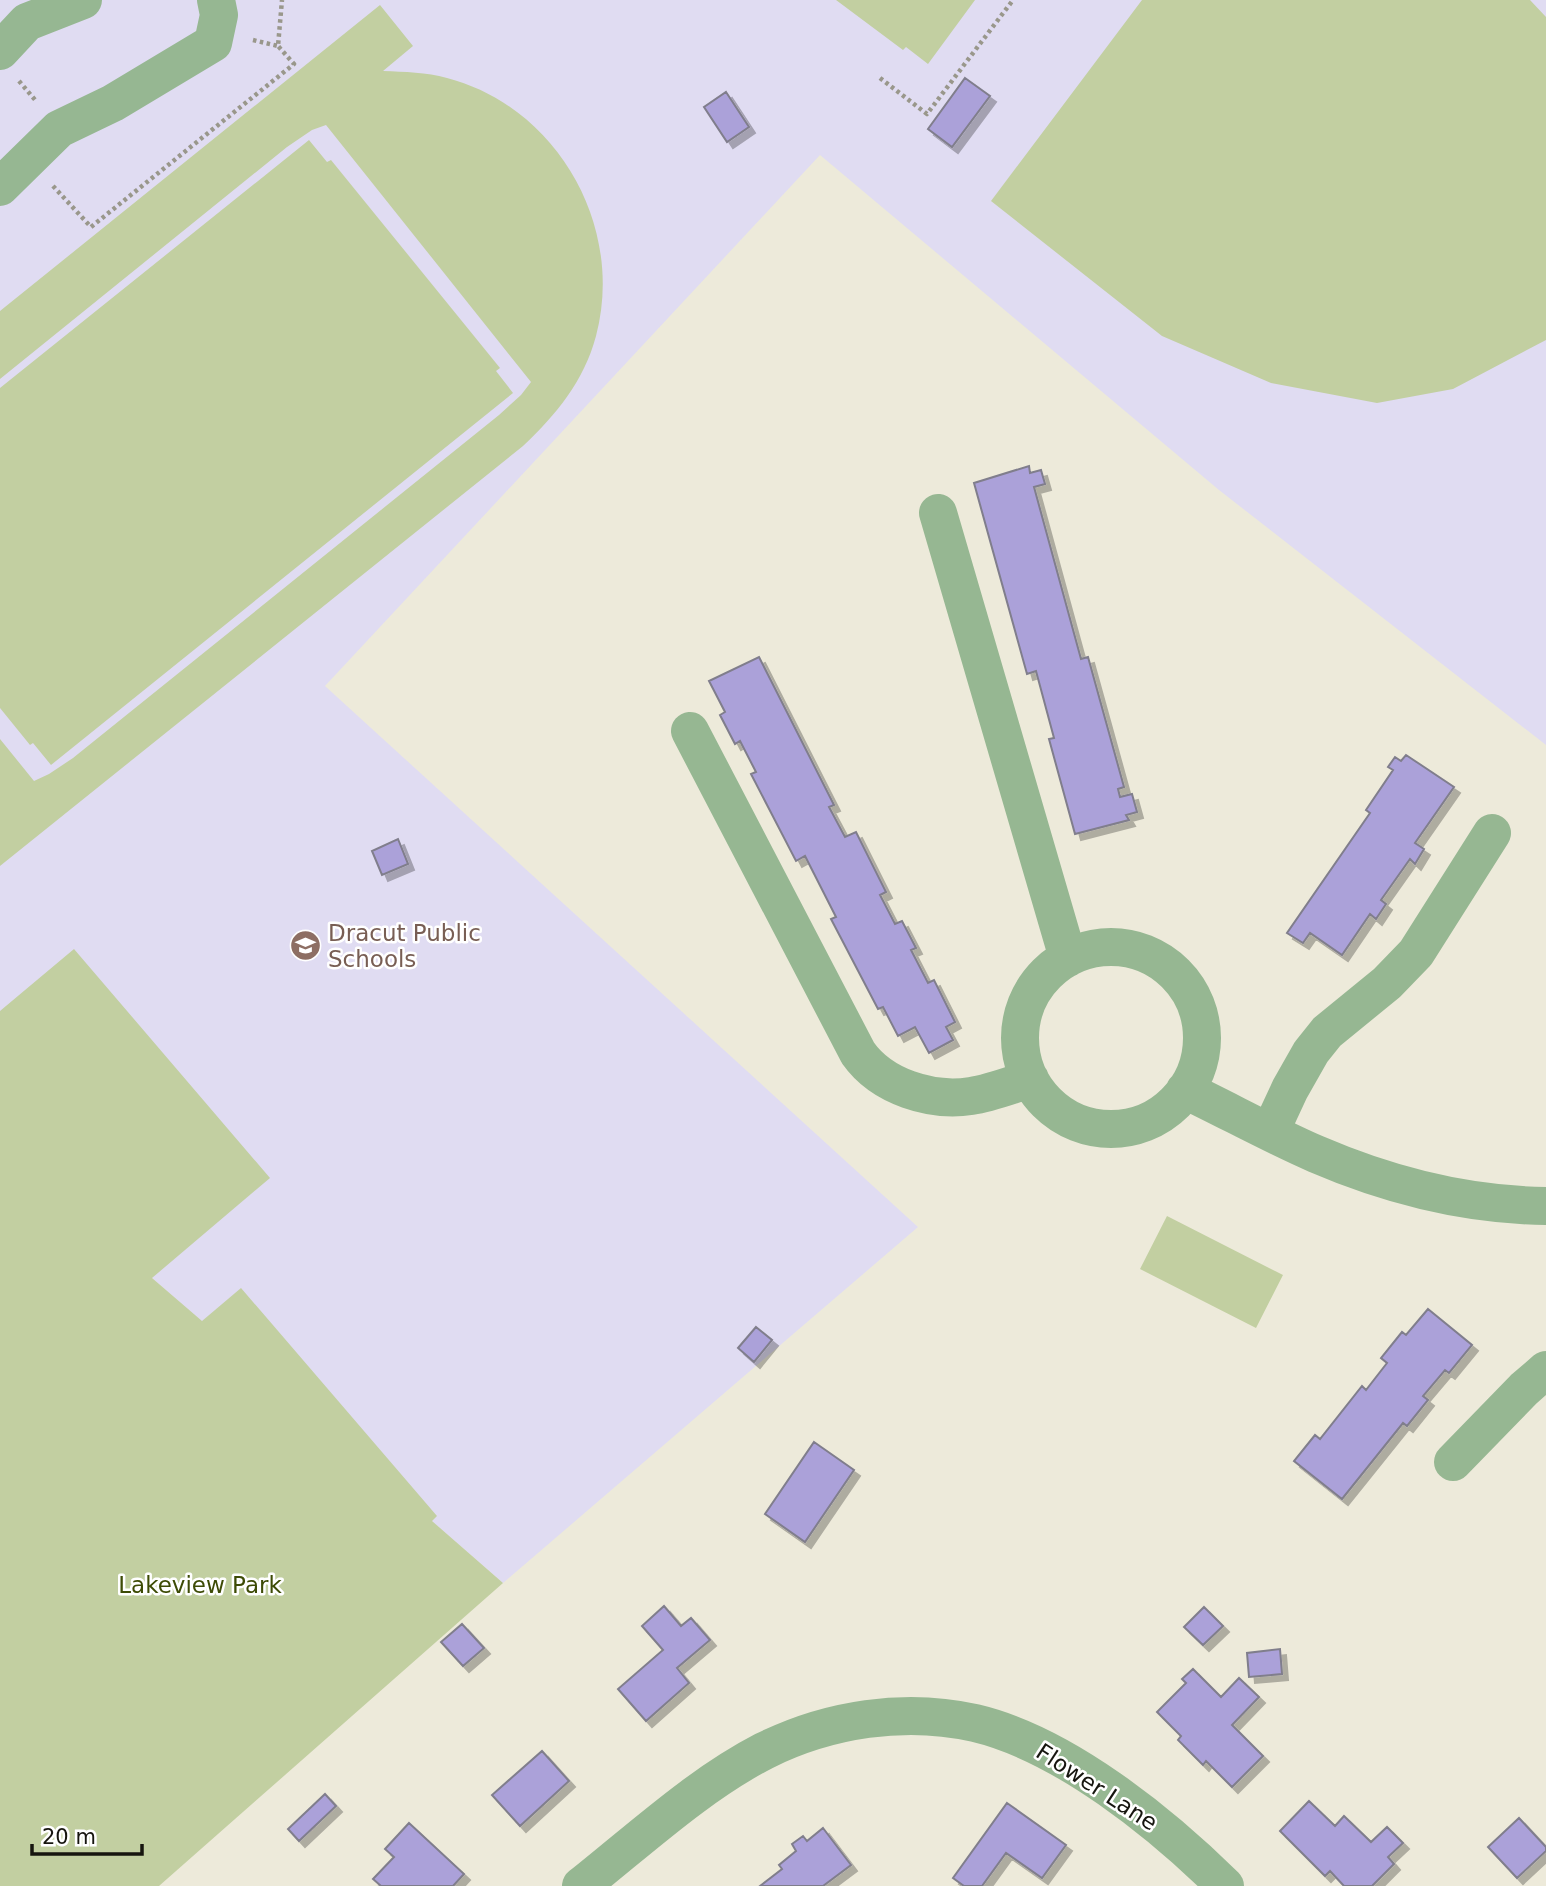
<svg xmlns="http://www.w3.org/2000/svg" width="1546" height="1886" viewBox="0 0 1546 1886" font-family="'DejaVu Sans',sans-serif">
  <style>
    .education { fill: #e0dcf2 }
    .green { fill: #c2cfa1 }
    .building { fill: #aba1d9; stroke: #807e8c; stroke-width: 2; filter: url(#shadow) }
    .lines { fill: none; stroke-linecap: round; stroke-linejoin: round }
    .path { stroke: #99978b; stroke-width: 4.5; stroke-dasharray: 3.5 3.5; stroke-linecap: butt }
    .minor { stroke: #96b792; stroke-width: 38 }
    .labels { text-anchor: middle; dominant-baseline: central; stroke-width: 5; stroke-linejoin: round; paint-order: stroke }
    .education-label { font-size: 23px; fill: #785e54; stroke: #fff; text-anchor: start }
    .park-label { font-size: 23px; fill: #3d4b05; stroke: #fff }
    .street-label { font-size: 23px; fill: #16150f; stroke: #fff }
  </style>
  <defs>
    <filter id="shadow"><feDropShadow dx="6" dy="6" stdDeviation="0" flood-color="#0004"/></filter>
  </defs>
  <rect width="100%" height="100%" fill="#edeada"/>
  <!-- education -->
  <path class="education" d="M0,0H1546V745L1219,490L820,155L325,686L918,1227L503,1583L0,1146Z"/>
  <!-- green -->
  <path class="green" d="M836,0H975L928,64L906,47L903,50Z
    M1142,0H1530L1546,17V340L1453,389L1377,403L1271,383L1162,336L991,201Z
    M380,5L413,46L383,71C405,72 426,72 447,78C558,107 625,227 596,336C584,381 556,415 523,446L0,866V739L34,781L49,774L73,758L499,415L521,395L531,382L326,125L312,130L287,147L0,379V311Z
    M309,140L327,162L331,160L500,368L496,371L513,393L51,765L33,743L30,745L0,708V388Z
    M74,949L270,1178L152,1278L202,1321L241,1288L437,1516L432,1521L503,1583L159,1886H0V1011Z
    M1167,1216L1283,1275L1256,1328L1140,1269Z"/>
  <!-- building -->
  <path class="building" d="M965,78L990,96L952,147L928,129Z
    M726,92L749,127L727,142L704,107Z
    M1029,466L1030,473L1041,470L1045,484L1034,487L1081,659L1088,657L1124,787L1118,789L1120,797L1132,794L1137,812L1126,815L1129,820L1075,834L1049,739L1054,738L1036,671L1027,674L974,483Z
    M759,657L834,805L829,807L845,837L856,832L886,892L880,895L895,924L902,921L916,948L911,950L928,983L934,980L955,1022L946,1027L953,1040L929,1053L915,1027L898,1036L883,1007L878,1009L831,919L836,917L805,856L796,861L751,774L756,772L740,741L735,744L720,715L725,712L709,681Z
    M1406,755L1454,787L1415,843L1424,849L1415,864L1410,859L1381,900L1386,904L1376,919L1370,914L1342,955L1310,933L1303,943L1287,933L1370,813L1366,810L1393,770L1388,767L1395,757L1401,761Z
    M398,839L408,864L382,875L372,851Z
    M1428,1309L1472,1345L1449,1373L1445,1370L1423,1396L1428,1400L1407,1426L1403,1423L1342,1499L1294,1461L1315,1435L1320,1439L1362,1386L1366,1390L1387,1363L1381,1358L1402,1332L1406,1335Z
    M756,1327L772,1340L754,1362L738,1348Z
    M814,1442L854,1470L805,1542L765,1514Z
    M664,1606L681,1626L691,1618L710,1640L677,1668L689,1683L646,1721L618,1689L663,1650L642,1626Z
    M1204,1607L1223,1626L1203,1645L1184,1627Z
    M462,1624L484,1648L463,1666L441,1642Z
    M1280,1649L1282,1674L1249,1677L1247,1653Z
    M1193,1669L1221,1697L1239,1678L1259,1697L1232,1725L1263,1756L1232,1787L1206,1761L1203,1765L1178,1740L1181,1736L1157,1712L1186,1683L1182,1679Z
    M542,1751L569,1781L520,1826L492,1795Z
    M325,1794L336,1806L299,1841L288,1829Z
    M1309,1801L1335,1826L1344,1816L1371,1842L1387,1827L1403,1843L1388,1857L1394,1864L1372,1886H1344L1330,1871L1325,1876L1280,1831Z
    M1007,1803L1066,1845L1042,1878L1006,1853L982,1886H964L953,1878Z
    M1519,1818L1546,1847V1851L1517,1878L1488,1847Z
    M409,1823L464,1874L453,1886H381L373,1879L394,1857L385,1849Z
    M823,1828L851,1865L823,1886H760L782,1869L779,1865L796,1851L792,1844L803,1836L807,1841Z"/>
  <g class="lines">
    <!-- path -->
    <path class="path" d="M253,40L278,46L282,0
      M880,78L927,114L1013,0
      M19,81L36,101
      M53,186L91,227L294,64L278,46"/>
    <!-- minor -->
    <path class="minor" d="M0,51L27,22L83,0
      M0,187L59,129L113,103L213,43L219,15L216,0
      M938,513L1068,958
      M690,731L858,1053C882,1087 931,1102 971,1096C991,1093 1011,1085 1030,1079
      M1020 1038a91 91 0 1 1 182 0a91 91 0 1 1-182 0Z
      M1185,1090C1229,1111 1272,1135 1316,1154C1388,1185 1468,1205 1546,1206
      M1270,1132L1290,1089L1311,1052L1327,1032L1387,983L1416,953L1492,833
      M1453,1462L1524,1389L1546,1370
      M581,1886C639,1840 698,1785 764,1751C828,1719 905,1707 975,1723C1064,1744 1161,1823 1225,1886"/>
  </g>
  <!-- icons -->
  <defs>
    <symbol id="school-disc" viewBox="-11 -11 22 22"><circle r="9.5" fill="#8d6e63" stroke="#fff"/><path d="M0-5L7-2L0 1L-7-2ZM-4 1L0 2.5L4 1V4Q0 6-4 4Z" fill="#fff"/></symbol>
  </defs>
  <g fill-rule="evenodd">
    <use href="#school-disc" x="288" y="928" width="35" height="35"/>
  </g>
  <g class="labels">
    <!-- education labels -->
    <g class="education-label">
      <text x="328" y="933">Dracut Public<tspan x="328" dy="26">Schools</tspan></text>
    </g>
    <!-- park labels -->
    <g class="park-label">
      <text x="200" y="1585">Lakeview Park</text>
    </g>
    <!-- street labels -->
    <g class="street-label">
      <text transform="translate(1097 1787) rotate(33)">Flower Lane</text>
    </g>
  </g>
  <!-- scale -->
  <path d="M32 1844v10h110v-10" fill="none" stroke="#16150f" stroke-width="3.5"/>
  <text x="42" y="1844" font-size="21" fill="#16150f" stroke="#ffffff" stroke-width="5" paint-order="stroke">20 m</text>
</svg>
